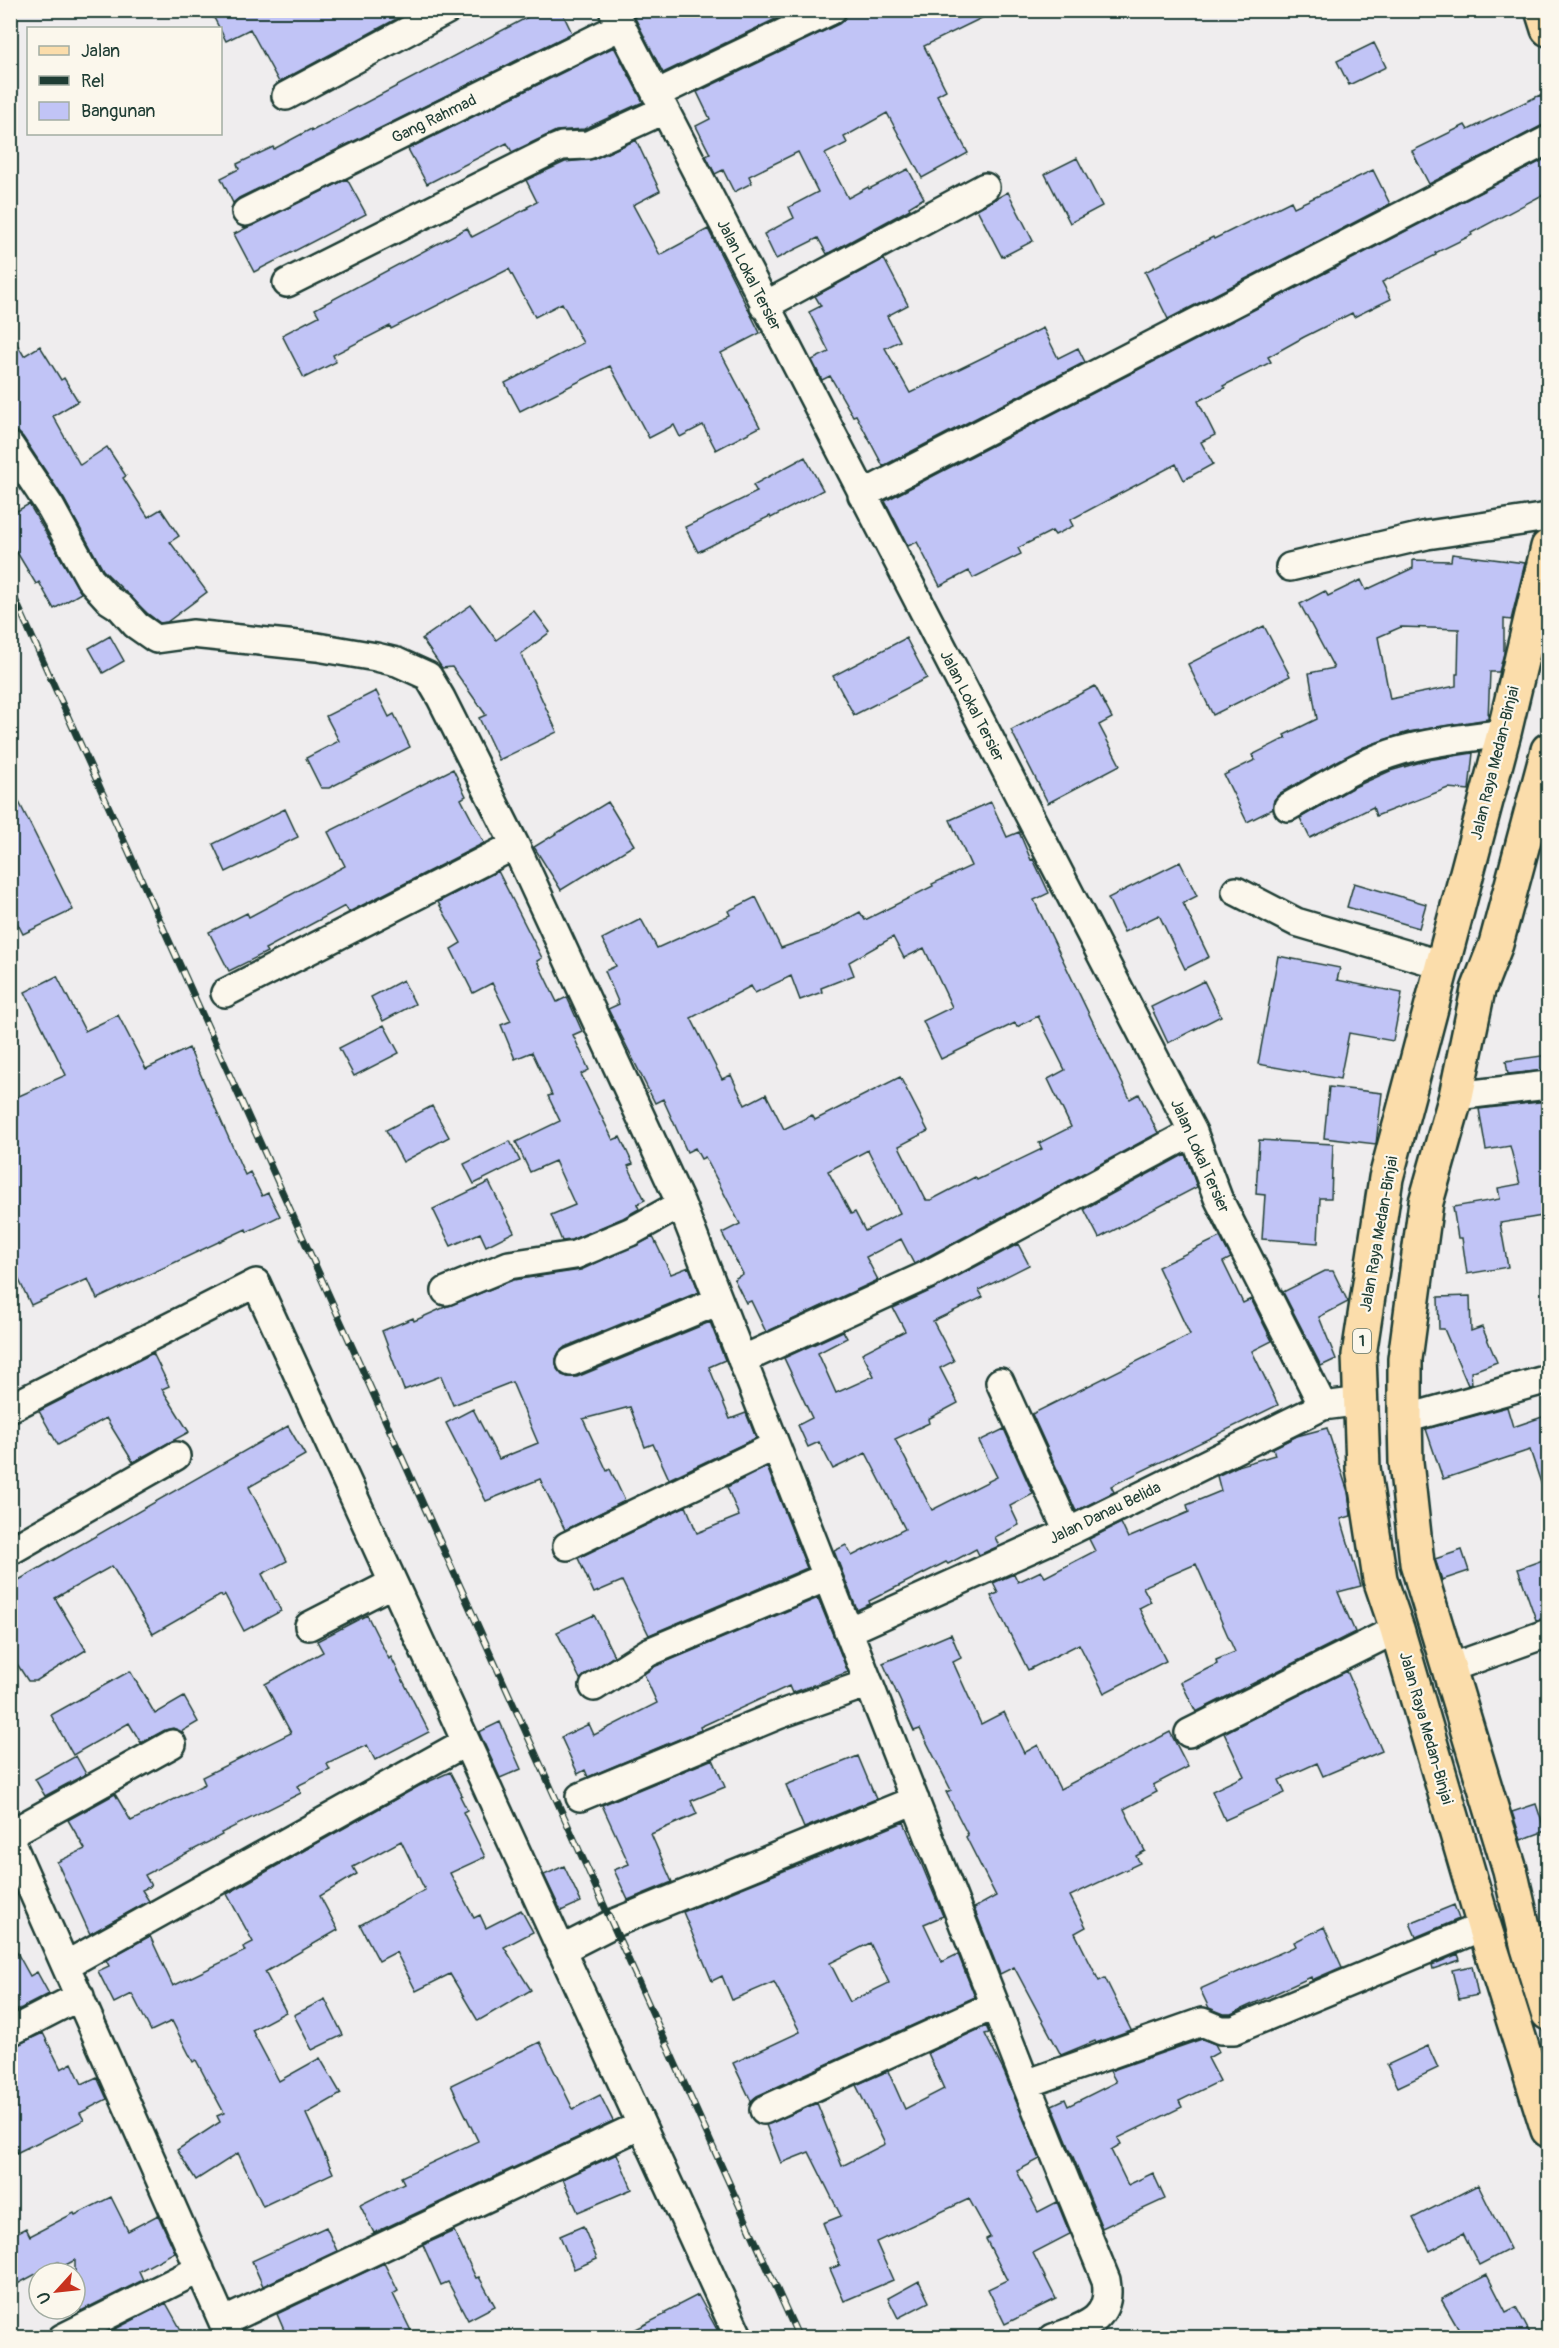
<svg xmlns="http://www.w3.org/2000/svg" width="1559" height="2348" viewBox="0 0 1559 2348" font-family="Pangolin,sans-serif">
  <style>
    .building { fill: #c1c4f6; stroke: #1f3d34; stroke-width: 1.5; fill-rule: evenodd }
    .lines { fill: none; stroke-linecap: round; stroke-linejoin: round }
    .minor-casing { stroke: #1f3d34; stroke-width: 32 }
    .major-casing { stroke: #1f3d34; stroke-width: 38 }
    .minor { stroke: #fbf7ec; stroke-width: 27 }
    .major { stroke: #fbddab; stroke-width: 33 }
    .rail-casing { stroke: #1f3d34; stroke-width: 7 }
    .rail { stroke: #fbf7ec; stroke-width: 4.5; stroke-dasharray: 14; stroke-linecap: butt }
    .labels { text-anchor: middle; dominant-baseline: central; stroke-width: 4.5; stroke-linejoin: round; paint-order: stroke }
    .shield { fill: #fbf7ec; stroke: #61756b; stroke-width: 1.5 }
    .shield-label { font-size: 15px; font-weight: bold; fill: #1f3d34 }
    .street-label { font-size: 16px; fill: #1f3d34; stroke: #fbf7ec }
  </style>
  <rect width="100%" height="100%" fill="#efedee"/>
  <filter id="ink" filterUnits="userSpaceOnUse"><feTurbulence type="fractalNoise" baseFrequency=".0167" numOctaves="2"/><feDisplacementMap in="SourceGraphic" scale="12" xChannelSelector="R" yChannelSelector="G"/><feConvolveMatrix kernelMatrix="1 2 1 2 8 2 1 2 1" color-interpolation-filters="sRGB"/></filter>
  <g filter="url(#ink)">
    <!-- building -->
    <path class="building" d="M210,10H413L279,82L250,29L226,41Z
      M541,10H561L572,33L239,198L233,203L221,178L239,169L237,164L273,147L274,149L311,129L312,131Z
      M631,10H794L663,73Z
      M848,10H998L924,46L946,90L937,95L968,153L922,178L887,113L844,137L847,143L825,154L848,198L868,187L869,189L908,169L924,198L909,207L910,209L827,254L818,238L776,259L764,234L794,218L789,207L818,192L798,152L749,176L752,183L734,192L723,170L715,174L706,156L710,154L696,126L710,119L697,92L839,24L845,18Z
      M1374,43L1386,67L1349,85L1337,61Z
      M614,47L643,102L584,129L556,131L512,152L507,143L427,184L408,149Z
      M1540,95L1548,113V124L1541,126L1429,184L1412,151L1465,125L1468,130Z
      M636,140L660,191L633,205L660,255L708,229L760,333L721,353L760,427L716,450L703,425L680,437L674,425L649,438L610,366L520,411L505,383L583,343L562,303L535,317L509,269L391,329L390,326L333,355L336,362L304,378L282,335L319,316L315,309L467,228L472,237L528,208L527,207L537,202L526,180L565,162L594,159Z
      M1077,158L1102,206L1070,223L1045,174Z
      M1547,158L1548,192L1471,233L1472,235L1435,253L1436,255L1382,282L1391,299L1354,317L1352,313L1304,337L1268,357L1271,362L1223,386L1225,388L1198,401L1215,435L1201,442L1213,464L1184,480L1176,464L1070,520L1073,526L1055,535L1052,531L1018,548L1021,554L973,578L969,571L940,586L917,542L908,546L885,501Z
      M1373,170L1390,204L1168,319L1145,272L1213,237L1214,239L1291,201L1294,207Z
      M347,179L366,214L254,272L234,234Z
      M1008,192L1033,241L1002,257L977,209Z
      M884,259L908,305L887,316L900,341L885,348L910,393L1043,328L1058,358L1078,348L1085,362L883,466L856,415L853,416L830,376L822,380L812,360L829,352L809,312L821,306L815,296Z
      M10,332L24,356L40,346L61,380L64,378L78,401L53,416L80,465L107,447L126,476L123,478L148,517L161,509L179,536L170,542L207,592L167,622L160,623L147,613L103,570L64,499L23,437L18,432L10,430Z
      M805,457L823,490L771,518L770,516L698,552L685,527L757,492L753,485Z
      M29,504L81,593L54,609L39,582L36,584L10,541V515Z
      M1452,554L1525,563L1511,620L1504,619V653L1499,672H1490L1488,719L1408,732L1364,747L1280,793L1274,800L1273,809L1247,822L1224,775L1255,760L1252,755L1286,738L1284,735L1317,719L1309,673L1334,668L1300,604L1325,591L1328,596L1361,580L1366,590L1413,568V560L1451,561ZM1401,627L1459,629L1458,674H1456V686L1390,699L1378,637Z
      M471,605L496,640L535,612L550,632L521,654L557,732L499,760L479,718L486,715L452,667L442,668L422,639Z
      M1264,626L1290,676L1213,715L1188,664Z
      M110,636L124,661L103,673L89,648Z
      M906,638L927,678L854,715L833,676Z
      M1095,686L1112,718L1099,725L1120,765L1048,803L1011,730Z
      M376,691L389,717L394,714L410,747L329,788H321L306,758L339,741L326,716Z
      M1473,753L1469,790L1448,788L1376,816L1373,807L1310,838L1300,818L1350,789L1390,771L1428,760Z
      M453,769L466,796L461,799L484,843L349,912L345,906L265,949L267,952L229,971L209,932L247,913L249,917L345,866L328,832Z
      M10,784L73,910L23,934L10,909Z
      M608,802L634,845L561,890L534,847Z
      M991,802L1007,837L1019,832L1031,860L1033,859L1049,893L1034,900L1130,1099L1139,1094L1158,1133L914,1264L901,1239L866,1257L878,1280L766,1332L751,1301L746,1303L734,1279L743,1274L722,1233L740,1224L705,1157L701,1159L695,1148L687,1152L663,1099L655,1103L608,1009L619,1004L605,971L616,966L602,939L641,919L657,948L730,915L728,911L756,897L781,948L820,934L860,912L865,920L933,886L932,884L971,866L950,820ZM893,937L904,958L924,948L952,1007L923,1021L941,1059L1015,1023L1017,1027L1038,1016L1065,1070L1048,1079L1071,1127L1039,1143L1042,1149L977,1180L975,1177L931,1200H926L899,1146L928,1131L900,1077L815,1120L812,1115L784,1129L766,1094L745,1105L731,1075L722,1079L691,1018L751,986L755,993L791,976L800,1000L822,992L821,988L854,975L849,962ZM868,1150L900,1213L865,1231L855,1212L851,1214L828,1171Z
      M285,809L298,837L226,872L213,844Z
      M1180,862L1197,896L1183,903L1209,957L1185,969L1159,915L1124,932L1108,898Z
      M498,871L542,958L537,961L557,1002L567,997L582,1031L573,1035L589,1070L581,1074L613,1140L620,1137L633,1164L628,1166L645,1200L637,1204L639,1209L623,1218L571,1240L562,1241L551,1215L575,1205L555,1161L530,1172L516,1142L560,1121L548,1096L552,1095L532,1052L515,1059L501,1025L511,1021L492,983L473,993L451,949L461,943L438,902Z
      M1354,883L1426,904L1419,928L1347,907Z
      M1278,956L1340,968L1337,980L1402,993L1393,1041L1349,1033L1340,1079L1258,1064Z
      M57,976L85,1031L118,1015L146,1069L189,1048L245,1175L250,1172L262,1196L268,1193L280,1216L247,1232L246,1229L97,1299L88,1279L31,1305L10,1261V1100L66,1075L25,992Z
      M403,980L415,1004L383,1021L371,997Z
      M1204,981L1221,1016L1168,1043L1151,1007Z
      M384,1025L399,1053L354,1076L339,1048Z
      M1548,1055V1070L1508,1074L1506,1061Z
      M1329,1087L1382,1093L1376,1144L1324,1138Z
      M1548,1101V1215L1500,1223L1508,1267L1467,1274L1462,1238H1458L1453,1207L1500,1199L1498,1188L1520,1184L1510,1146L1486,1150L1479,1109Z
      M432,1106L449,1137L403,1162L386,1130Z
      M1259,1140L1333,1144L1331,1198H1320L1318,1243L1262,1239L1265,1195L1256,1194Z
      M510,1141L520,1161L474,1184L464,1164Z
      M1185,1154L1197,1187L1099,1238L1084,1209Z
      M489,1182L514,1232L486,1246L480,1233L451,1246L433,1209Z
      M653,1237L671,1274L689,1267L699,1292L565,1347L559,1352L556,1359L557,1369L562,1375L568,1377H577L710,1322L725,1360L709,1367L730,1419L746,1413L756,1438L669,1479L653,1444L645,1447L630,1407L583,1419L607,1471L610,1469L625,1501L565,1530L540,1479L486,1501L446,1423L473,1409L499,1459L538,1443L512,1382L453,1405L441,1376L404,1390L382,1331L413,1318L414,1321L445,1307L513,1280L581,1270Z
      M1220,1237L1231,1258L1223,1262L1243,1303L1251,1299L1272,1341L1252,1351L1278,1405L1111,1486L1114,1492L1076,1511L1032,1414L1190,1335L1158,1267Z
      M1018,1244L1029,1265L979,1290L983,1297L933,1321L954,1361L940,1368L958,1403L928,1419L929,1423L895,1439L932,1510L997,1477L979,1441L1004,1429L1033,1494L1010,1506L1019,1525L995,1537L999,1546L979,1555L976,1549L948,1564L946,1562L869,1601L870,1604L857,1610L834,1551L846,1545L852,1556L905,1529L866,1453L833,1469L819,1442L808,1447L798,1425L812,1418L784,1358L843,1331L847,1338L818,1353L836,1393L874,1376L862,1353L905,1331L893,1308L934,1289Z
      M1325,1271H1333L1348,1302L1319,1317L1336,1359L1321,1366L1283,1292Z
      M1470,1296L1471,1331L1482,1327L1497,1362L1471,1372L1472,1384L1468,1385L1444,1329H1439L1438,1297Z
      M153,1353L169,1386L162,1389L189,1432L133,1462L106,1418L58,1445L39,1411Z
      M1507,1407L1513,1427L1548,1415V1495H1545L1530,1450L1443,1479L1426,1429Z
      M288,1426L305,1455L249,1487L287,1561L262,1574L281,1611L244,1631L225,1595L222,1597L221,1595L153,1634L112,1566L55,1598L86,1650L36,1681H28L10,1653V1585Z
      M1327,1428L1348,1492L1351,1516L1341,1519L1361,1586L1338,1592L1355,1632L1196,1712L1181,1682L1217,1664L1216,1660L1235,1652L1196,1564L1143,1587L1151,1602L1139,1608L1166,1661L1104,1693L1079,1644L1028,1670L991,1596L998,1593L993,1583L1014,1574L1018,1582L1041,1571L1045,1577L1095,1551L1089,1539L1121,1523L1128,1538L1189,1512L1187,1505L1221,1491L1217,1476L1238,1466L1275,1455L1273,1448L1297,1436Z
      M767,1467L807,1568L649,1635L622,1581L594,1593L578,1558L686,1506L697,1533L739,1516L727,1487Z
      M1462,1550L1469,1571L1442,1580L1435,1559Z
      M1548,1558V1618L1536,1620L1518,1569Z
      M818,1598L848,1672L792,1693L789,1686L700,1727L701,1730L588,1777L585,1770L578,1774L561,1737L589,1724L594,1735L657,1703L644,1674L656,1666Z
      M367,1615L389,1659L391,1657L429,1732L375,1760L367,1745L327,1764L330,1770L297,1786L301,1793L221,1833L222,1835L145,1875L151,1886L142,1890L149,1901L90,1934L57,1862L85,1849L68,1820L115,1794L131,1821L205,1784L202,1777L291,1733L265,1684L323,1652L317,1641Z
      M594,1615L614,1656L580,1679L557,1632Z
      M951,1634L961,1658L953,1662L981,1724L1004,1712L1024,1753L1038,1745L1060,1789L1170,1732L1188,1767L1153,1785L1157,1792L1124,1809L1145,1851L1136,1856L1140,1863L1070,1896L1086,1927L1075,1933L1099,1981L1105,1978L1131,2030L1096,2043L1095,2041L1061,2055L1014,1967L1000,1974L974,1908L996,1896L966,1837L968,1835L946,1792L951,1790L920,1729L914,1731L883,1663Z
      M130,1671L155,1714L184,1697L198,1722L181,1732L173,1728L165,1730L141,1743L129,1723L73,1755L51,1715Z
      M1347,1671L1382,1751L1323,1776L1317,1763L1279,1780L1285,1793L1225,1820L1212,1791L1244,1776L1224,1733Z
      M500,1722L521,1769L500,1778L479,1732Z
      M76,1756L86,1774L45,1796L35,1779Z
      M858,1756L876,1799L804,1828L786,1785Z
      M713,1759L725,1787L691,1801L697,1814L651,1834L672,1882L628,1900L614,1870L629,1864L602,1805Z
      M450,1772L462,1795L460,1796L467,1810L463,1812L485,1857L450,1873L474,1918L480,1915L486,1928L521,1910L533,1932L504,1947L531,1990L478,2021L450,1974L416,1991L396,1952L379,1961L360,1925L425,1890L401,1841L353,1867L357,1874L320,1896L338,1930L265,1972L286,2012L252,2030L279,2081L320,2058L341,2094L306,2114L333,2173L263,2206L238,2153L196,2180L177,2150L220,2122L217,2116L224,2113L196,2060L193,2062L172,2021L151,2031L132,1994L114,2003L98,1971L109,1966L106,1960L150,1936L173,1986L245,1951L243,1947L253,1942L227,1894L419,1786Z
      M1536,1804L1545,1831L1521,1840L1512,1812Z
      M904,1822L943,1916L924,1924L942,1962L958,1954L975,1997L757,2096L751,2101L733,2063L800,2032L774,1982L732,2000L722,1976L712,1981L683,1912ZM870,1943L889,1983L850,2002L830,1963Z
      M564,1866L581,1902L561,1911L544,1875Z
      M1454,1905L1459,1919L1416,1937L1410,1923Z
      M1324,1927L1342,1967L1312,1980L1311,1977L1231,2014H1224L1209,2008L1200,1989L1296,1946L1294,1942Z
      M10,1940L30,1976L37,1972L49,1994L10,2014Z
      M1458,1954L1460,1960L1433,1969L1432,1965Z
      M1472,1966L1478,1995L1459,1999L1452,1970Z
      M325,1999L343,2035L312,2050L294,2015Z
      M986,2026L989,2033L985,2034L1004,2072L1040,2159L1017,2171L1038,2212L1057,2202L1070,2234L1033,2253L1056,2299L1005,2324L988,2289L1007,2280L986,2239L990,2237L969,2199L876,2242L893,2280L844,2301L830,2269L840,2265L823,2223L841,2216L809,2152L781,2163L766,2125L817,2103L842,2166L885,2144L856,2085L888,2071L905,2109L944,2089L928,2053Z
      M43,2033L61,2069L72,2063L82,2084L97,2077L107,2099L80,2113L84,2120L10,2156V2048Z
      M1202,2039L1215,2044L1219,2052L1208,2058L1220,2081L1179,2101L1182,2107L1118,2138L1121,2144L1111,2150L1128,2185L1153,2173L1165,2199L1102,2228L1052,2105L1065,2099L1068,2106L1116,2082L1110,2071Z
      M540,2042L573,2109L600,2095L613,2121L374,2233L360,2205L404,2183L401,2177L478,2141L451,2085Z
      M1428,2046L1438,2068L1398,2087L1387,2065Z
      M617,2154L632,2189L578,2212L563,2179Z
      M1478,2185L1510,2249L1479,2265L1463,2234L1430,2251L1413,2218Z
      M111,2197L128,2231L158,2215L175,2252L139,2271L143,2280L81,2311L75,2299V2260L60,2268L58,2262L10,2288V2236L26,2228L30,2236L74,2213L75,2215Z
      M583,2226L597,2259L574,2269L560,2236Z
      M326,2227L337,2251L263,2286L252,2261Z
      M454,2231L476,2278L479,2277L495,2306L468,2320L448,2282L441,2285L423,2245Z
      M384,2263L398,2291L393,2294L414,2337H287L277,2314Z
      M1487,2275L1506,2312L1516,2307L1532,2337H1463L1441,2299Z
      M919,2281L929,2302L898,2318L888,2298Z
      M698,2295L721,2337H620L666,2314L665,2312Z
      M166,2303L185,2337H100Z"/>
    <g class="lines">
      <defs>
        <path id="minor" d="M613,10L1193,1132L1218,1198L1323,1406
          M656,94L832,10
          M286,96L447,10
          M246,212L621,26
          M287,283L552,150L562,146L588,145L664,110
          M764,306L985,187
          M10,446L51,508L90,579L109,600L120,607L136,625L156,639L192,634L317,647L376,657L397,662L428,676L441,698L515,845L681,1204L1026,2084L1106,2280C1113,2320 1084,2327 1053,2338
          M862,495L1548,140
          M1290,567L1427,535L1548,517
          M1288,807C1324,787 1360,762 1399,751C1433,741 1469,738 1504,733
          M1236,891L1296,922L1443,965
          M225,993L515,845
          M1456,1096L1548,1085
          M446,1291L509,1265L575,1255L630,1232L681,1204
          M742,1360L927,1275L1193,1132
          M571,1362L719,1301
          M1000,1382L1068,1532
          M10,1408L256,1283L739,2338
          M1405,1419L1548,1379
          M567,1546L775,1446
          M10,1551L176,1456
          M309,1626L393,1583
          M848,1631L1068,1532L1323,1406L1362,1401
          M1447,1669L1548,1633
          M594,1687L649,1652L827,1577
          M1189,1733L1397,1629
          M580,1797L778,1715L869,1683
          M10,1834L172,1744
          M10,1840L230,2338
          M561,1950L614,1923L915,1800
          M66,1965L466,1742
          M10,2032L80,1996
          M1026,2084L1202,2022L1221,2030H1234L1484,1926
          M764,2110L995,2005
          M223,2322L641,2125
          M62,2338L200,2269"/>
        <path id="major" d="M1542,10L1548,29
          M1548,547L1504,733L1386,1178L1359,1355L1363,1468L1380,1579L1397,1629L1484,1926L1548,2130
          M1548,750L1496,944L1478,990L1456,1096L1426,1202L1405,1359V1419L1406,1462L1417,1563L1510,1870L1528,1948L1548,2013"/>
      </defs>
      <!-- minor casing -->
      <use href="#minor" class="minor-casing"/>
      <!-- major casing -->
      <use href="#major" class="major-casing"/>
      <!-- minor -->
      <use href="#minor" class="minor"/>
      <!-- major -->
      <use href="#major" class="major"/>
      <defs>
        <path id="rail" d="M10,588L799,2338"/>
      </defs>
      <!-- rail casing -->
      <use href="#rail" class="rail-casing"/>
      <!-- rail -->
      <use href="#rail" class="rail"/>
    </g>
  </g>
  <g class="labels">
    <!-- shield labels -->
    <rect class="shield" x="1353" y="1329" width="18" height="24" rx="4.5"/>
    <g class="shield-label">
      <text x="1362" y="1341">1</text>
    </g>
    <!-- street labels -->
    <g class="street-label">
      <text transform="translate(434 119) rotate(-26)">Gang Rahmad</text>
      <text transform="translate(749 275) rotate(63)">Jalan Lokal Tersier</text>
      <text transform="translate(972 706) rotate(63)">Jalan Lokal Tersier</text>
      <text transform="translate(1495 763) rotate(-76)">Jalan Raya Medan-Binjai</text>
      <text transform="translate(1200 1156) rotate(66)">Jalan Lokal Tersier</text>
      <text transform="translate(1379 1234) rotate(-80)">Jalan Raya Medan-Binjai</text>
      <text transform="translate(1105 1513) rotate(-26)">Jalan Danau Belida</text>
      <text transform="translate(1426 1728) rotate(74)">Jalan Raya Medan-Binjai</text>
    </g>
  </g>
  <!-- margin -->
  <rect width="1559" height="2348" fill="none" stroke="#fbf7ec" stroke-width="36"/>
  <rect x="18" y="18" width="1523" height="2312" fill="none" stroke="#1f3d34" stroke-width="2" filter="url(#ink)"/>
  <!-- legend -->
  <rect x="27" y="27" width="195" height="108" fill="#fbf7ec" stroke="#a3ada2" stroke-width="1.5"/>
  <rect x="39" y="46" width="30" height="9" fill="#fbddab" stroke="#a3ada2" stroke-width="1.5"/>
  <text x="81" y="57" font-size="18" fill="#1f3d34">Jalan</text>
  <rect x="39" y="76" width="30" height="9" fill="#1f3d34" stroke="#a3ada2" stroke-width="1.5"/>
  <text x="81" y="87" font-size="18" fill="#1f3d34">Rel</text>
  <rect x="39" y="102" width="30" height="18" fill="#c1c4f6" stroke="#a3ada2" stroke-width="1.5"/>
  <text x="81" y="117" font-size="18" fill="#1f3d34">Bangunan</text>
  <!-- north arrow -->
  <g transform="translate(57 2291) rotate(243)"><circle r="28" fill="#fbf7ec" stroke="#a3ada2" stroke-width="1.5"/>
  <path d="M0-4.5L10 22L0 15L-10 22Z" fill="#c8321e"/>
  <text y="-9" font-size="16" font-weight="bold" text-anchor="middle" fill="#1f3d34">U</text>
  </g>
</svg>
